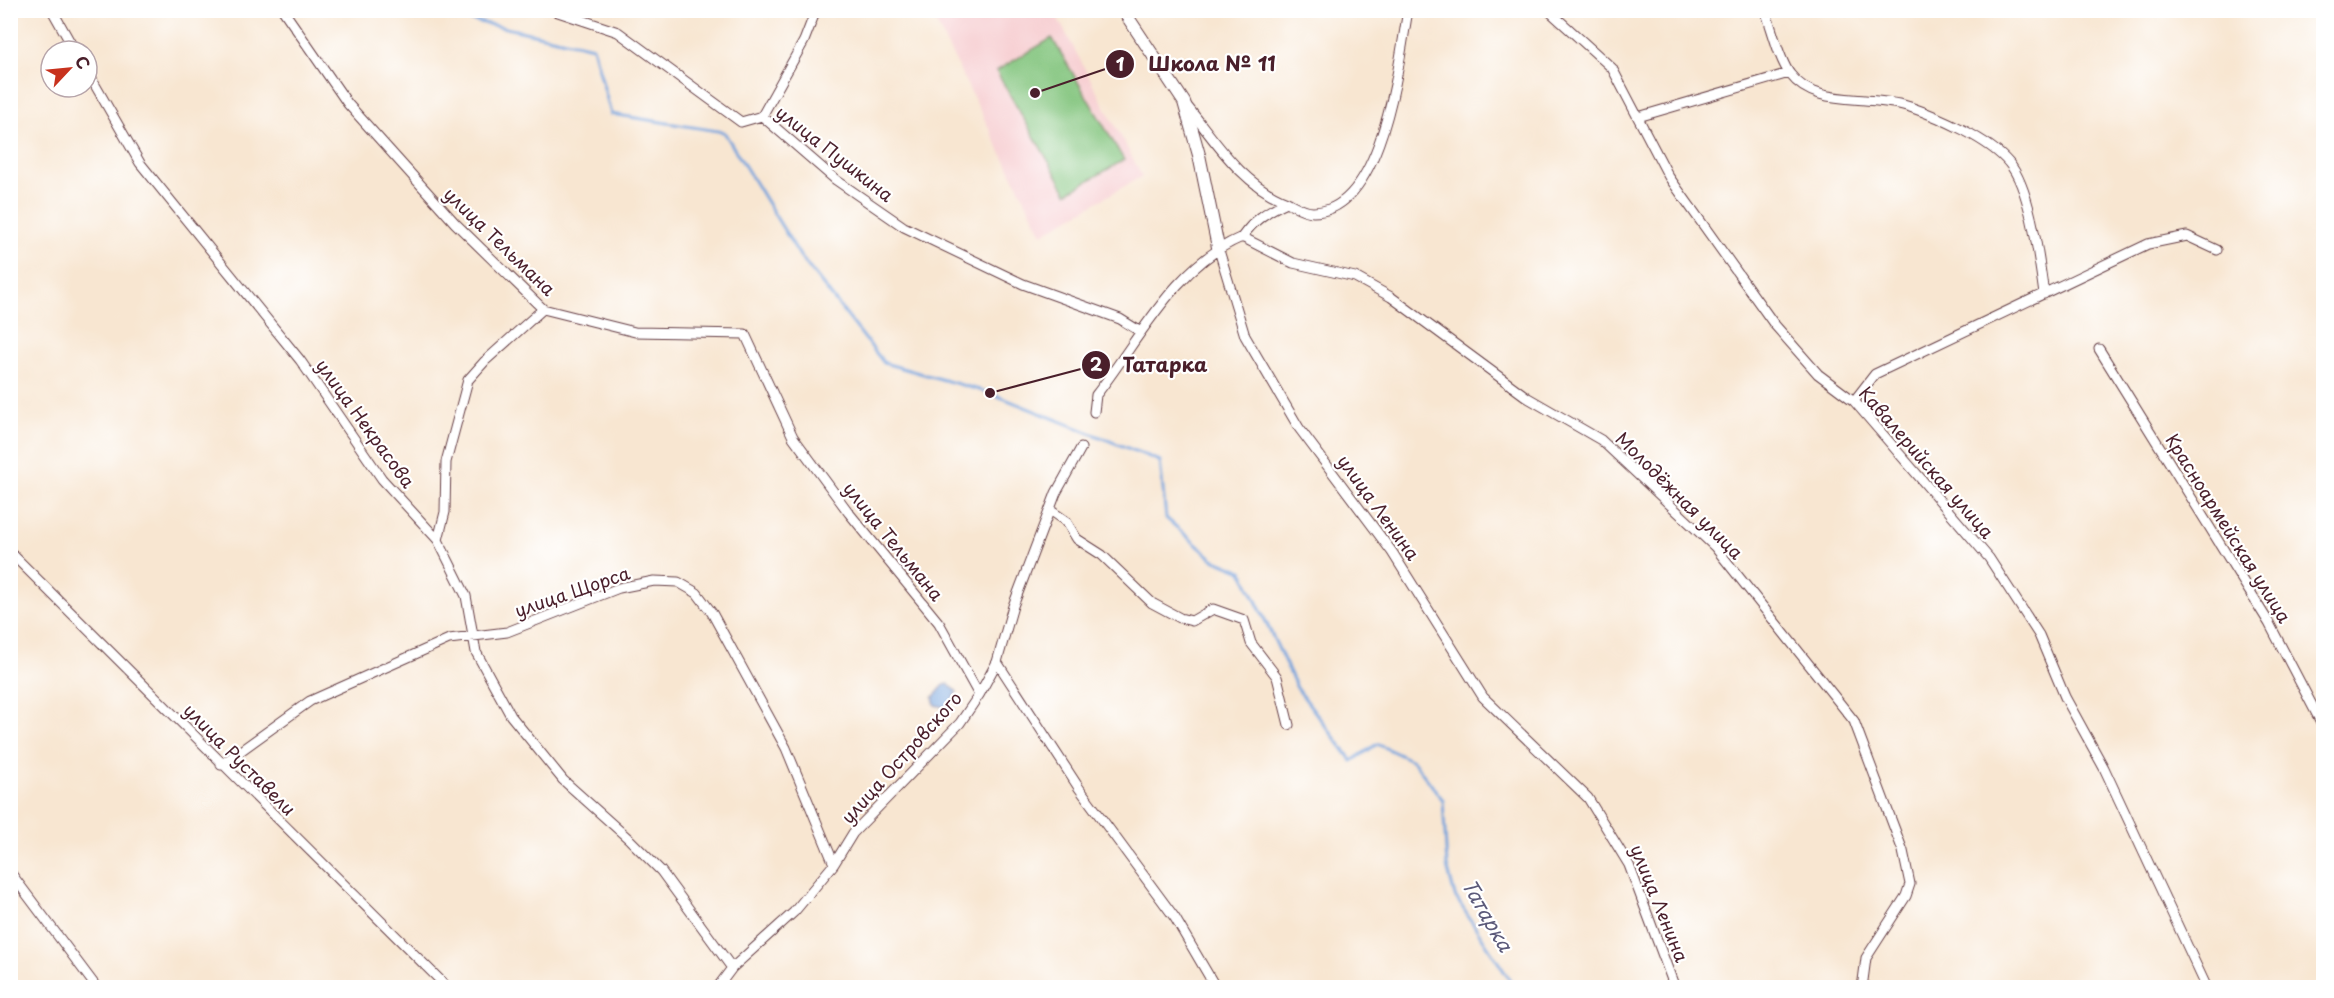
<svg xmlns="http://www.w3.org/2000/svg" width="2334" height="998" viewBox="0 0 2334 998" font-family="'Playpen Sans',sans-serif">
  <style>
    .built { fill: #f7cfd2 }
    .green { fill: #83c57e; stroke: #667254; stroke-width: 1.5 }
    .water { fill: #72a1db; stroke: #5e6083; stroke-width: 1.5 }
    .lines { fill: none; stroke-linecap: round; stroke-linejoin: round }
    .stream { stroke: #72a1db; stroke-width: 3 }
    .minor-casing { stroke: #643d44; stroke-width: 11 }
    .tertiary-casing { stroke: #643d44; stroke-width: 14 }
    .minor { stroke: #fff; stroke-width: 9 }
    .tertiary { stroke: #fff; stroke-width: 12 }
    .labels { text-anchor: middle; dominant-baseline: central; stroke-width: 4.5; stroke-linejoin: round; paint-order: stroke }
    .street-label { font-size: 18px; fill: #4a1f2b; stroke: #fff }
    .water-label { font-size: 20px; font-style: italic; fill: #5c5a7a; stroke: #fff }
    .leader { fill: none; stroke: #4a1f2b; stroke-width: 2 }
    .callout-dot { fill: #4a1f2b; stroke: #fff; stroke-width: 2 }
    .mark-label { font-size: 18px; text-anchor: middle; font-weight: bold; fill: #fff }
    .callout-label { font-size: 20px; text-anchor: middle; font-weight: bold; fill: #4a1f2b; stroke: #fff; stroke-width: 4.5; stroke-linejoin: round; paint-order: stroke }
  </style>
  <rect width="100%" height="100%" fill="#fff"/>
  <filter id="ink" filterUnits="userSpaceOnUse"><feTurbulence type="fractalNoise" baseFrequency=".0167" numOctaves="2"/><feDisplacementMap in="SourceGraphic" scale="12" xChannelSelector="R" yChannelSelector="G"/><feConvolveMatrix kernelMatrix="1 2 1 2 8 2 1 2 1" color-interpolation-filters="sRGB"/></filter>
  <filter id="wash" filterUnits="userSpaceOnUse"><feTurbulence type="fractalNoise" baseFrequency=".008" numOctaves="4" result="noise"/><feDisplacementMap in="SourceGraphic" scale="24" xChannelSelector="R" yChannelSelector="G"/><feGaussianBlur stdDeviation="1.35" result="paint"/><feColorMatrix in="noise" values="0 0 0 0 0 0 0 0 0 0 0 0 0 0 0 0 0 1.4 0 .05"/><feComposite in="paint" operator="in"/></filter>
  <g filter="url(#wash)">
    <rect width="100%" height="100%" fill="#f8e6d1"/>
    <!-- built -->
    <path class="built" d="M930,11H1054L1142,176L1042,234Z"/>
    <!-- green -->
    <path class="green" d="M1052,38L1124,160L1067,193L996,71Z"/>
    <!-- water -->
    <path class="water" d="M949,684L957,692L948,708L935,705L933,698L944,685Z"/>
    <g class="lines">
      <!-- stream -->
      <path class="stream" d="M424,10L593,47L611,114L724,132L800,256L884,363L990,393L1160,461L1166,518L1213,559L1242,571L1297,688L1352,761L1377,744L1413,761L1443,800L1447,866L1455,896L1515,988"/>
    </g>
  </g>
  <g filter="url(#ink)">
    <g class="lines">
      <defs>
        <path id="minor" d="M52,10L75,51
          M283,10L348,104L455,223L543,309L635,332L745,334L793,437L849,513L939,623L979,695
          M552,10L618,32L741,122L762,116L836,180L904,227L1023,284L1120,319L1141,332
          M1548,10L1612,68L1669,177L1774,324L1818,374L1854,401L1989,558L2039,635L2065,697L2104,768L2207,988
          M1765,10C1772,28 1779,60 1790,74C1808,98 1838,98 1865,100C1879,101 1897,102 1910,107C1939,117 1989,139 2009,163C2031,189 2039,260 2044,294
          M87,71L140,163L300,360L382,479L438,540L466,596L476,652L511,716L563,780L630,840L661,871L732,968
          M1187,106C1216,142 1242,185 1287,202
          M762,116L804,41L816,10
          M1638,117L1789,73
          M1242,237C1254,220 1267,211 1287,202C1295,206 1304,212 1313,212C1383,212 1399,61 1408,10
          M1218,247L1245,336L1299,428L1392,552L1483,697L1588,798L1629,865L1675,988
          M2099,349L2269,623L2324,728
          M1854,401L1875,374L2148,244L2187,236L2217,250
          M1094,412L1096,395C1139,340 1175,265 1242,237L1293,263L1355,277L1391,297L1528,398L1601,440L1715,547L1854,721L1903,851L1910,884L1906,896L1866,958L1862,988
          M1050,510L1066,521L1077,539L1102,555L1152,603L1180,618L1192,621L1213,609L1244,620L1251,643L1277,677L1289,725
          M438,540L445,512L446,462L468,380L485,361L543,309
          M10,552L448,988
          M997,662L1079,788L1175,918L1216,988
          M221,765L310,701L449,639L507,632L619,588L654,581L678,582L697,593L712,613L786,748L834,864
          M10,872L97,988
          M717,988L732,968L794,912L834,864L853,833L960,723L979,695L997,662L1013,606L1056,493L1081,448"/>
        <path id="tertiary" d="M1123,10L1184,102L1199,155L1218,247"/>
      </defs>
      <!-- minor casing -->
      <use href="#minor" class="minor-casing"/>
      <!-- tertiary casing -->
      <use href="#tertiary" class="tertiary-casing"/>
      <!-- minor -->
      <use href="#minor" class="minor"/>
      <!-- tertiary -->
      <use href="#tertiary" class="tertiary"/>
    </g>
  </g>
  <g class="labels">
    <!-- street labels -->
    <g class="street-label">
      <text transform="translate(835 153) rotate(38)">улица Пушкина</text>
      <text transform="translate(500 241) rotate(44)">улица Тельмана</text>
      <text transform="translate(366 423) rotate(54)">улица Некрасова</text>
      <text transform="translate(1927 462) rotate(49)">Кавалерийская улица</text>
      <text transform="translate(1680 495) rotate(45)">Молодёжная улица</text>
      <text transform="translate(1379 507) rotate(54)">улица Ленина</text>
      <text transform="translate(2229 528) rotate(58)">Красноармейская улица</text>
      <text transform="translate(894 541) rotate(51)">улица Тельмана</text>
      <text transform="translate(572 591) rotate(-19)">улица Щорса</text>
      <text transform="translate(901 757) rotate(-48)">улица Островского</text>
      <text transform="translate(240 759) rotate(45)">улица Руставели</text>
      <text transform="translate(1660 903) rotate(68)">улица Ленина</text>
    </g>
    <!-- water labels -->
    <g class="water-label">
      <text transform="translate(1488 915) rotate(60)">Татарка</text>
    </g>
  </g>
  <!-- callouts -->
  <path class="leader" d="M1035 93L1120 64M990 393L1096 365"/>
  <g class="callout-dot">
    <circle cx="1035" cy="93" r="6"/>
    <circle cx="990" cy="393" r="6"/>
    <circle cx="1120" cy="64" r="15"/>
    <circle cx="1096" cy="365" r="15"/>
  </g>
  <g class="mark-label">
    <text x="1120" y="71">1</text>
    <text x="1096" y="371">2</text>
  </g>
  <g class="callout-label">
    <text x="1212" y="71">Школа № 11</text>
    <text x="1165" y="372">Татарка</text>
  </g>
  <!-- margin -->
  <rect width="2334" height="998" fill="none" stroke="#fff" stroke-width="36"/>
  <!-- north arrow -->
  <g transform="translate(69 69) rotate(64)"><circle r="28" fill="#ffffff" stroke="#b7a5aa" stroke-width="1.5"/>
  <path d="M0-4.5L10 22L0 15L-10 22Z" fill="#c8321e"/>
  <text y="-9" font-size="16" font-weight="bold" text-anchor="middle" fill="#4a1f2b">С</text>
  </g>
</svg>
